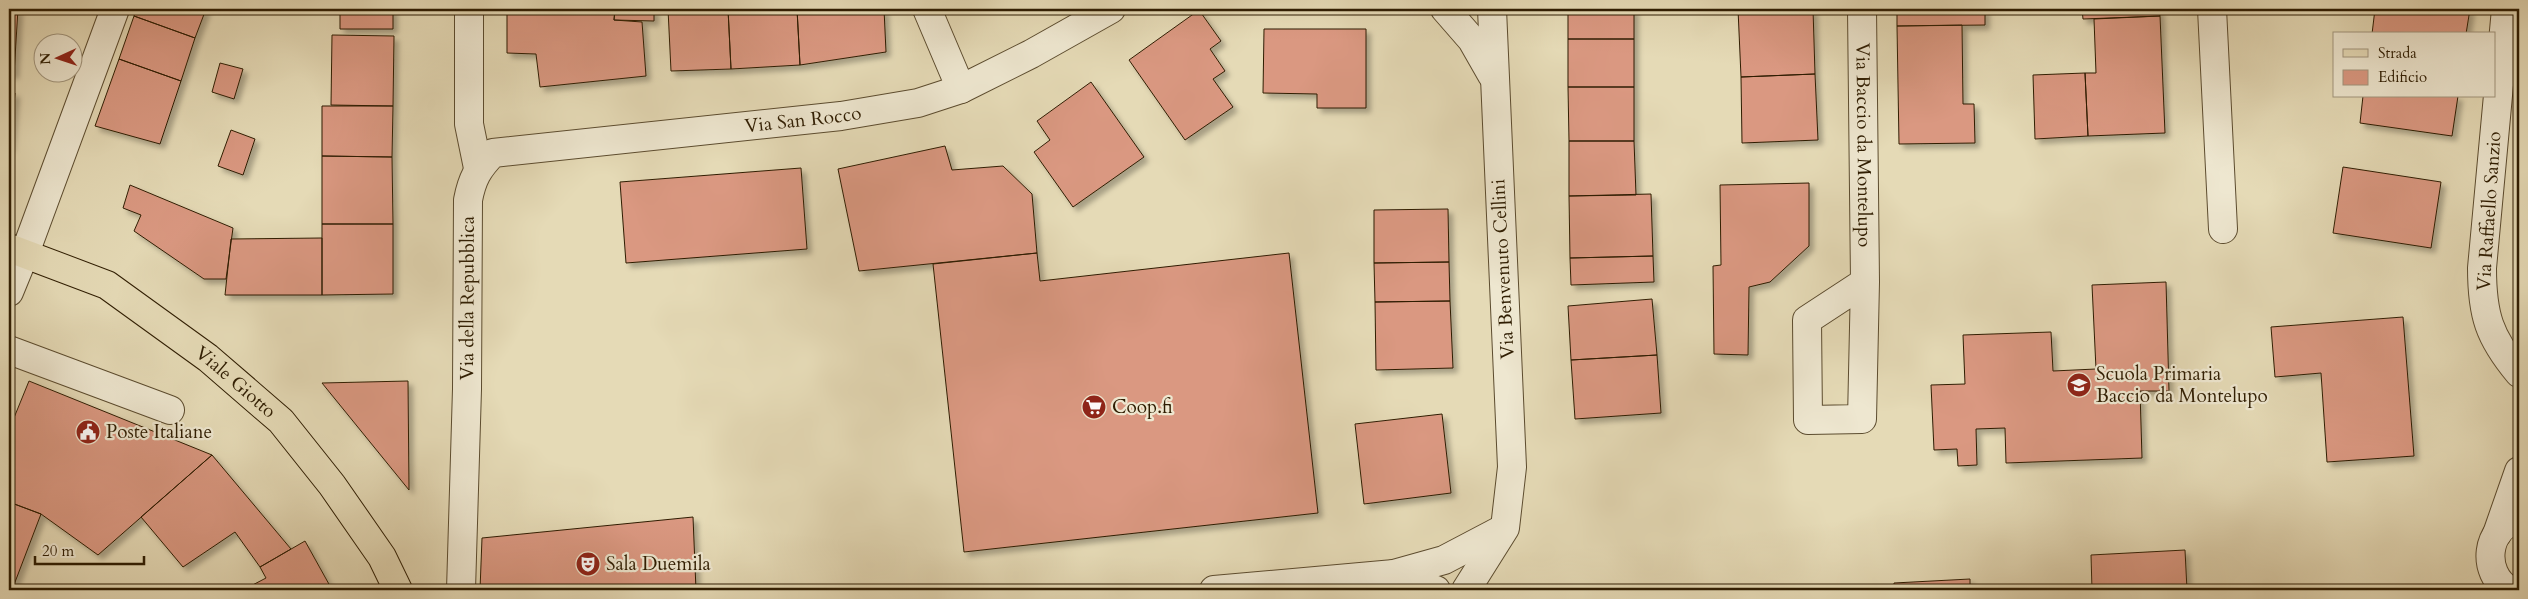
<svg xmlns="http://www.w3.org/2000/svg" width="2528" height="599" viewBox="0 0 2528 599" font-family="Cardo,serif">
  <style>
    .building { fill: #da9881; stroke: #2f1d02; filter: url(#shadow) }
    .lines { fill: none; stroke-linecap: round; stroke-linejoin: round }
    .minor-casing { stroke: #5c4c2f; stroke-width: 30 }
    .major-casing { stroke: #2f1d02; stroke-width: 30 }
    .minor { stroke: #eee7d0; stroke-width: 28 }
    .major { stroke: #e5dab6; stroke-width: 28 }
    .labels { text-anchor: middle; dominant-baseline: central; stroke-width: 4.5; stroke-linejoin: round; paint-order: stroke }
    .street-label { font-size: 19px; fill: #2f1d02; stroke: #eee7d0 }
    .poi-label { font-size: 19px; fill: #2f1d02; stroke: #eee7d0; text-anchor: start }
  </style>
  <defs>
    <filter id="shadow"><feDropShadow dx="4.5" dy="4.5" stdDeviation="2.5" flood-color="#0004"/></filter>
  </defs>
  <rect width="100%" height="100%" fill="#e5dab6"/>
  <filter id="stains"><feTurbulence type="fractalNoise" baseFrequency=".004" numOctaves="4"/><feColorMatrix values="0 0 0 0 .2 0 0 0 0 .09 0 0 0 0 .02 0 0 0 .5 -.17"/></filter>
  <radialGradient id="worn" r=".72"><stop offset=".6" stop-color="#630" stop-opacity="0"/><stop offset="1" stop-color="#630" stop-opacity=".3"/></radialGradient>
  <!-- building -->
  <path class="building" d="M9,9H18L14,74H9Z
    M136,9H206L195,38L134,16Z
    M340,9H393V29H340Z
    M507,9H615L614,20L642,22L646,76L540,87L536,54L507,53Z
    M615,9H654V21L614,20Z
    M668,9H728L731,69L671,71Z
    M728,9H797L800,65L731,69Z
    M797,9H884L886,52L800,65Z
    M1568,9H1634V39H1568Z
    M1738,9H1813L1815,74L1741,77Z
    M1897,9H1985V25L1897,26Z
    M2082,9H2159L2160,16L2083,19Z
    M2375,9H2470L2466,34H2372Z
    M1199,10L1221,41L1210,49L1225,71L1213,79L1233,107L1185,140L1129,60Z
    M134,16L195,38L181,81L119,59Z
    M2160,16L2165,133L2088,136L2085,73H2096L2094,19Z
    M1962,25L1963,104H1974L1975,143L1899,144L1897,26Z
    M1264,29H1366V108H1317V94L1263,93Z
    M332,35L394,36L393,106L331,105Z
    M1568,39H1634V87H1568Z
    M119,59L181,81L160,144L95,126Z
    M220,63L243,69L234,99L212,92Z
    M2085,73L2088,136L2035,139L2033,75Z
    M1815,74L1818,140L1742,143L1741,77Z
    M1091,82L1144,157L1073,207L1034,152L1050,140L1037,121Z
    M1568,87H1634V141H1569Z
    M9,92L15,93L10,147H9Z
    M2363,96H2458L2452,136L2360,123Z
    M322,106H393L392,157L322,156Z
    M231,130L255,139L243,175L218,166Z
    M1569,141H1634L1636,195L1569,196Z
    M945,146L952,170L1003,166L1032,194L1037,253L859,271L838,169Z
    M322,156L392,157L393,224H322Z
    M2343,167L2441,182L2431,248L2333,233Z
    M801,168L807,249L626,263L620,182Z
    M1809,183V246L1770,282L1749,287L1748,355L1714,354L1713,266L1721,265L1720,185Z
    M130,185L233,228L226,279H204L134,231L141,215L123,208Z
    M1651,194L1653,256L1570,258L1569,196Z
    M1448,209L1449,262L1374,263V210Z
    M322,224H393V294L322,295Z
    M322,238V295H225L231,239Z
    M1037,253L1040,281L1289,253L1318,513L964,552L933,264Z
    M1653,256L1654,282L1571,285L1570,258Z
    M1449,262L1450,301L1375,302L1374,263Z
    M2166,282L2169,391H2140L2142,458L2006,463L2005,428L1976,429L1977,465L1958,466L1957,449L1934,450L1931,385L1965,384L1963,335L2051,332L2053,371L2096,369L2092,285Z
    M1652,299L1657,355L1571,360L1568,306Z
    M1450,301L1453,368L1376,370L1375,302Z
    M2403,317L2414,456L2327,462L2321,373L2275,377L2271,327Z
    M1657,355L1661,413L1575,419L1571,360Z
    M29,381L212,455L98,555L41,514L9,502V430Z
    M408,381L409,490L322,383Z
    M1442,414L1451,493L1364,504L1355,424Z
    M212,455L291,549L260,567L235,532L183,567L141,517Z
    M9,502L41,514L12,590H9Z
    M693,517L696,590H480L482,538Z
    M305,541L330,586L322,590H243L266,578L260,567Z
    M2185,550L2187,590L2266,586V590H2092L2091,555Z
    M1970,579V590H1894V583Z
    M1860,585V590H1778V588Z"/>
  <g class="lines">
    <defs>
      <g id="minor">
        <path d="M469,9V124L478,168"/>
        <path d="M927,9L961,89"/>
        <path d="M1445,9L1472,40L1492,75"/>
        <path id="s1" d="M1862,9L1865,282L1862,419L1808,420L1807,320L1865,282"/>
        <path d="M2212,9L2223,229"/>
        <path d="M2506,9L2482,268C2482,315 2489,337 2519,373"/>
        <path d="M9,292L25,253L115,9"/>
        <path d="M9,350L170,410"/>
        <path d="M2497,534L2519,471"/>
        <path d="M1394,574L1436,590"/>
        <path id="s2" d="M461,590L467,389L468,200C472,179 478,168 493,153L841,116L918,103L961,89L1031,54L1111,9"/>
        <path d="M1214,590L1394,574L1444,560L1503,529"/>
        <path d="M1466,590L1505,528L1512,467L1492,9"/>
        <path d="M2509,590C2481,573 2485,527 2519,519"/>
      </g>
      <g id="major">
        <path id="s3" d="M9,248L107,285L208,358L281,421L332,485L382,557L398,590"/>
      </g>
    </defs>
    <!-- minor casing -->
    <use href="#minor" class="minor-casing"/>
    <!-- major casing -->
    <use href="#major" class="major-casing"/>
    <!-- minor -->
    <use href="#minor" class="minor"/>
    <!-- major -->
    <use href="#major" class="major"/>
  </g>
  <!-- icons -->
  <defs>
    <symbol id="school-disc" viewBox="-11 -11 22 22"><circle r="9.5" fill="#8f2418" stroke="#eee7d0"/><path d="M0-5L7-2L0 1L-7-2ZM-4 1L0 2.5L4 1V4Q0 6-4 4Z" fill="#fff"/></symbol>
    <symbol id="supermarket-disc" viewBox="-11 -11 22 22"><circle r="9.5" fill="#8f2418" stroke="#eee7d0"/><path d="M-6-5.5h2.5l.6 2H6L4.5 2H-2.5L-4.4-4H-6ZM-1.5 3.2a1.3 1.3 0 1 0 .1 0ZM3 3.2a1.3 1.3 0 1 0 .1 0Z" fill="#fff"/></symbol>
    <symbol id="civic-disc" viewBox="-11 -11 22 22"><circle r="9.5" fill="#8f2418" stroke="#eee7d0"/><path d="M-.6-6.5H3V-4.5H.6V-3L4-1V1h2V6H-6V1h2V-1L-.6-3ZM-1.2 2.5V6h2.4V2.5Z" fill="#fff"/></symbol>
    <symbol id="theatre-disc" viewBox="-11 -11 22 22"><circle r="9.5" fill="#8f2418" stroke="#eee7d0"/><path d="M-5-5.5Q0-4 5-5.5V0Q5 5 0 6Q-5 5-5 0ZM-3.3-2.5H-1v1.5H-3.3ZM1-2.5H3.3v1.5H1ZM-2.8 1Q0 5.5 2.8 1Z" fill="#fff"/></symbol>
  </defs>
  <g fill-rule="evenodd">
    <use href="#school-disc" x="2065" y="371" width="28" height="28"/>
    <use href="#supermarket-disc" x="1080" y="393" width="28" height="28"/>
    <use href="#civic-disc" x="74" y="418" width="28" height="28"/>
    <use href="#theatre-disc" x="574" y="550" width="28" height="28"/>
  </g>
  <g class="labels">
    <!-- street labels -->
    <g class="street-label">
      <text stroke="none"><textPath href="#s2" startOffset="756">Via San Rocco</textPath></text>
      <text stroke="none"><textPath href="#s1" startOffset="136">Via Baccio da Montelupo</textPath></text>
      <text transform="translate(2489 211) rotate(-86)">Via Raffaello Sanzio</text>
      <text transform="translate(1503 269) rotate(-93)">Via Benvenuto Cellini</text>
      <text stroke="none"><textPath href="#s2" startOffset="292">Via della Repubblica</textPath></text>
      <text stroke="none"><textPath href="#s3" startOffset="266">Viale Giotto</textPath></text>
    </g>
    <!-- poi labels -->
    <g class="poi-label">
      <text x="2096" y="374">Scuola Primaria<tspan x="2096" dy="22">Baccio da Montelupo</tspan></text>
      <text x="1112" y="407">Coop.fi</text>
      <text x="106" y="432">Poste Italiane</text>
      <text x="606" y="564">Sala Duemila</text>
    </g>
  </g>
  <!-- margin -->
  <rect width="2528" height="599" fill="none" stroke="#e5dab6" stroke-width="30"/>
  <rect x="10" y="10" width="2508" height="579" fill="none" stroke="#2f1d02" stroke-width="2.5"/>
  <rect x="15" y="15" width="2498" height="569" fill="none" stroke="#2f1d02"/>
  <!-- legend -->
  <rect x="2333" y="32" width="162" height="65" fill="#eee7d0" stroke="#a2967e"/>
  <rect x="2343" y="49" width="25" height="8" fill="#e5dab6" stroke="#a2967e"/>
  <text x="2378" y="58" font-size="15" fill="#2f1d02">Strada</text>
  <rect x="2343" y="70" width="25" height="15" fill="#da9881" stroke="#a2967e"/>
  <text x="2378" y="82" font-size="15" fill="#2f1d02">Edificio</text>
  <!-- north arrow -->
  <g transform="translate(58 58) rotate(267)"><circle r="24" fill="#eee7d0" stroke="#a2967e"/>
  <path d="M0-4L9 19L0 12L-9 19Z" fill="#8f2418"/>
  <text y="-8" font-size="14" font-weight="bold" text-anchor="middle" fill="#2f1d02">N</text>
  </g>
  <!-- scale -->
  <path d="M35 556v8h109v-8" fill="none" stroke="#2f1d02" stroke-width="2.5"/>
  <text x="42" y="556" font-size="15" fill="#2f1d02" stroke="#eee7d0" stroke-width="4" paint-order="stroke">20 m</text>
  <rect width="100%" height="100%" filter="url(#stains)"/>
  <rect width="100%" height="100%" fill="url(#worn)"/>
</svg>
